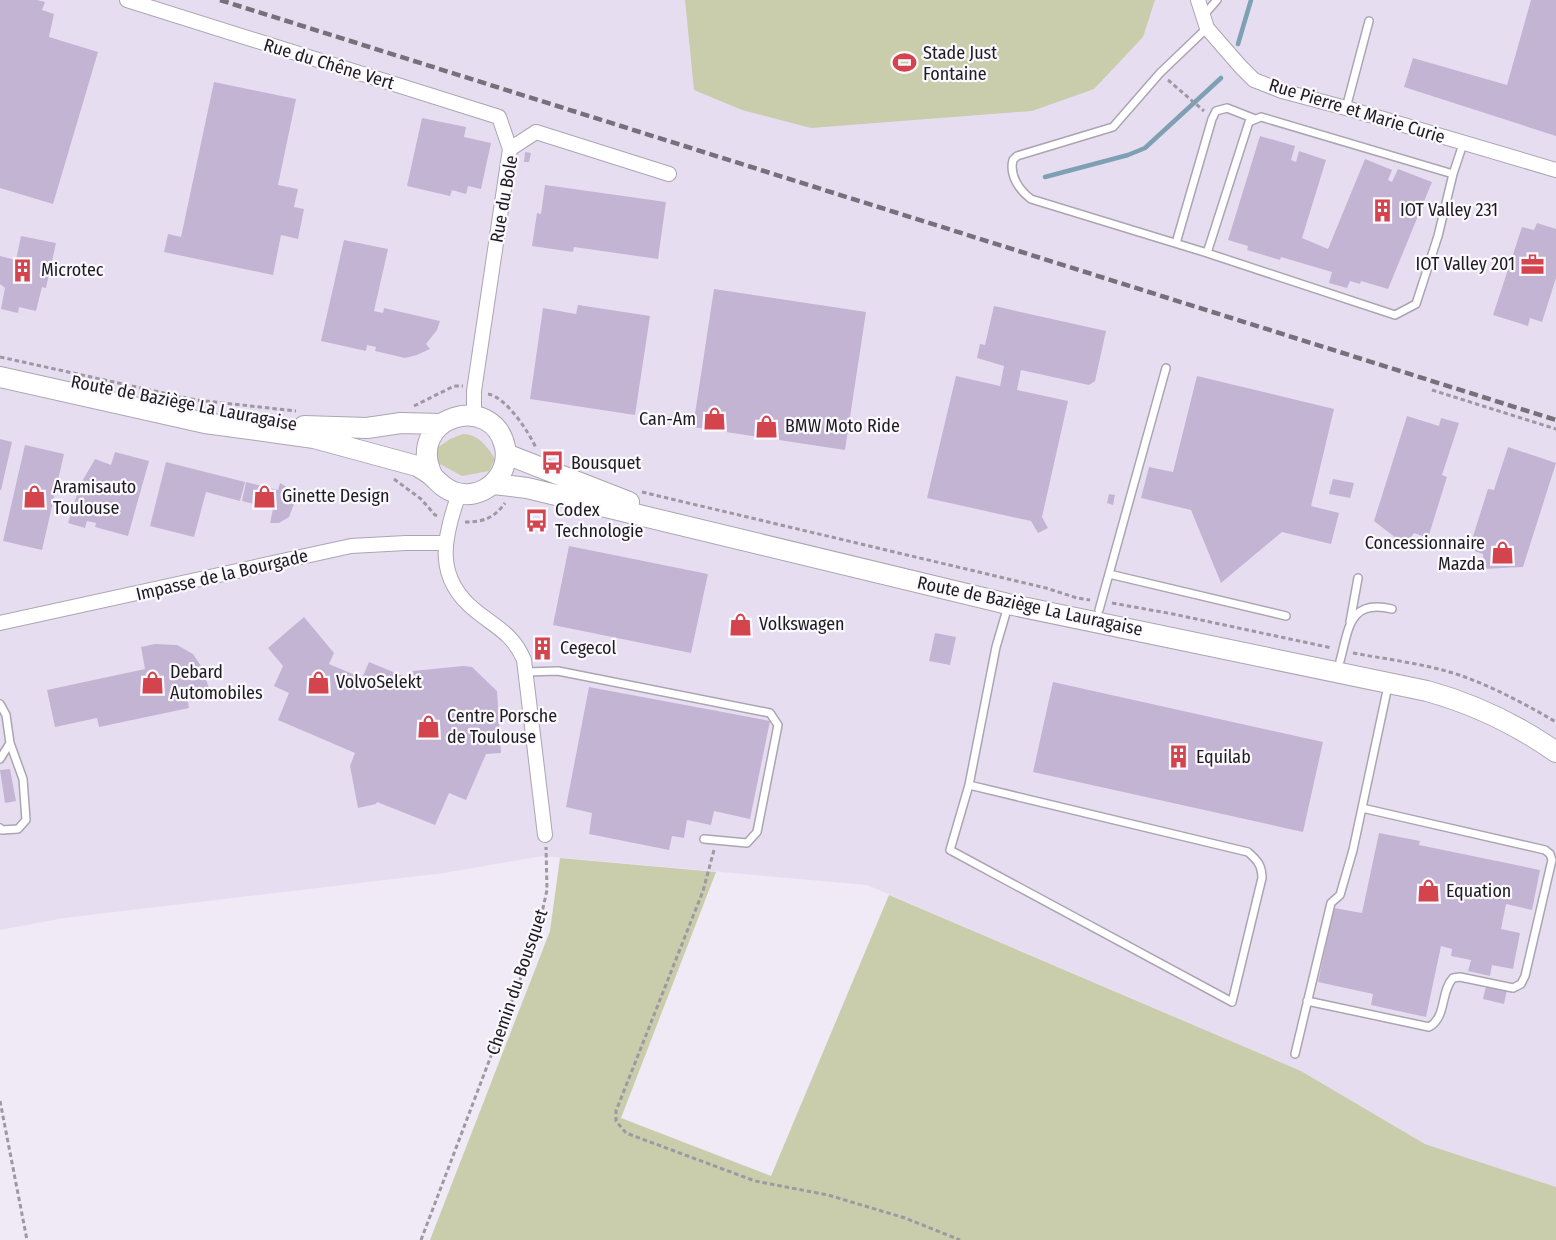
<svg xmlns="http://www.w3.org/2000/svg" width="1556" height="1240" viewBox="0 0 1556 1240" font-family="'Fira Sans Condensed',sans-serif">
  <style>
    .built { fill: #e7ddf1 }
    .green { fill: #c9cdac }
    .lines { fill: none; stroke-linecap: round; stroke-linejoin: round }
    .stream { stroke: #7da0b3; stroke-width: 4.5 }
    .building { fill: #c4b4d4 }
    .service-casing { stroke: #aba5b1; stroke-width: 10 }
    .minor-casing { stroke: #aba5b1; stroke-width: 16 }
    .secondary-casing { stroke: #aba5b1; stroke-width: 22 }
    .path { stroke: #9e98a2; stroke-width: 3; stroke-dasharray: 4.5 3; stroke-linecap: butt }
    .service { stroke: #fff; stroke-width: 7 }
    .minor { stroke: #fff; stroke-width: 14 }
    .secondary { stroke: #fff; stroke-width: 20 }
    .rail { stroke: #757079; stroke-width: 4.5; stroke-dasharray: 9 4.5; stroke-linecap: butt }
    .labels { text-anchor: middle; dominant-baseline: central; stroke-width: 4.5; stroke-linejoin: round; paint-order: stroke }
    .poi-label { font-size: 18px; fill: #1e1b20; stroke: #fbf8fe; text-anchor: start }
    .street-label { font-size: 18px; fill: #1e1b20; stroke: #fbf8fe }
  </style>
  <rect width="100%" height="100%" fill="#f0e9f6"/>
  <!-- built -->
  <path class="built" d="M0,0H1556V1187L1425,1144L1301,1071L867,885L542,856L444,873L64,918L0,930Z"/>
  <!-- green -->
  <path class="green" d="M685,0H1155L1143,37L1094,89L1032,111L811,128L742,110L694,90Z
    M463,434C478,434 487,446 495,459L489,471L462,476L436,462L437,448L450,439Z
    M560,858L716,872L621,1118L771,1176L889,895L1301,1071L1425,1144L1556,1187V1240H430L550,931Z"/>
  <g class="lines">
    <!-- stream -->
    <path class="stream" d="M1238,44L1251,0
      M1045,177L1128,155L1145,148L1221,78"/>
  </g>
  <!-- building -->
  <path class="building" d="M0,0H37L45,2L42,10L54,14L49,37L98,52L53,204L0,188Z
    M1531,0H1556V136L1404,87L1413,58L1507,85Z
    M214,82L296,99L278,185L298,189L294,207L304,209L298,239L281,235L273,275L164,252L168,234L181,237Z
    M422,118L466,127L464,137L491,143L481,189L468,186L466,194L452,190L450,196L407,186Z
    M1260,136L1295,146L1291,160L1296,162L1299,151L1326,160L1302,238L1328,249L1365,159L1392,170L1388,180L1392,182L1398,169L1432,182L1388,289L1361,281L1360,284L1350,281L1347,288L1329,283L1332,272L1281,257L1280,260L1247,250L1248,246L1228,240Z
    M525,152L531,153L529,162H524Z
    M545,185L666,202L658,259L574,247L573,252L532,246L537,213L541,214Z
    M1537,223L1556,229V278L1542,322L1530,318L1528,326L1493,315L1522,227L1534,230Z
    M21,236L56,243L46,288L42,287L36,311L19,307L18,313L1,309L5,288L0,284V256L16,260Z
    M344,240L388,249L374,311L383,313L384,308L440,321L437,330L426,344L430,349L417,355L405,358L375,351L376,347L367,345L366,351L321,341Z
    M714,289L866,312L845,450L693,427Z
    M578,305L650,316L635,415L530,399L543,308L576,314Z
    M994,306L1106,331L1095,381L1089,385L1021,370L1017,390L1068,401L1042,517L1048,528L1038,533L1031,521L927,498L956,376L1000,386L1004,366L977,358L980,344L985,345Z
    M1197,376L1334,409L1311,506L1339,513L1331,544L1282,532L1221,583L1191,510L1141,498L1149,467L1173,472Z
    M1407,416L1439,426L1441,418L1459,423L1442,475L1447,477L1428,538L1414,533L1405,545L1374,521Z
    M0,439L12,442L1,490H0Z
    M25,445L64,454L42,550L3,541Z
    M1508,447L1556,463L1523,567L1484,569L1483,554L1469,549L1488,489L1494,490Z
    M115,452L149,461L128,536L95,527L96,523L87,521L85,528L68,523L80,485L95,459L111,465Z
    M166,462L245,482L240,501L206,492L194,537L150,526Z
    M1333,479L1354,483L1350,498L1329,494Z
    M246,482L278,490L280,483L288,488L293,497L294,504L289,517L279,523H270L273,509L242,501Z
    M1109,494L1115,495L1113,505L1107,503Z
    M569,546L708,574L691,653L553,625Z
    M304,617L334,653L329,664L362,678L369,662L415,681L413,671L463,666L472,667L497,691L501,753L486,754L466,800L449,793L435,825L377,802L376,804L358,808L350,766L355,753L278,720L289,693L274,686L283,666L268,648Z
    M935,633L956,637L950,665L929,661Z
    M155,644L177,645L193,654L203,669L210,692L187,697L189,708L99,727L97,718L55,727L47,690L145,669L141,647Z
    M1053,682L1323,742L1303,832L1033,772Z
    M589,687L770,721L750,819L714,811L711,825L687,820L684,838L672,836L669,850L589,834L592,813L566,807Z
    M10,769L16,801L5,803L0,770Z
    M1379,833L1420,841L1419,845L1540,870L1532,910L1506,904L1501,929L1520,933L1513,969L1492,965L1490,976L1468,971L1471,960L1451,956L1452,949L1441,946L1426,1017L1371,1005L1373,994L1318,982L1334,908L1362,913Z
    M1486,986L1507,990L1504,1004L1483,999Z"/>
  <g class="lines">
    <defs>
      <path id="service" d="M1203,16L1217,0
        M1207,28L1160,73L1113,127L1017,156L1013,160C1009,175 1019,190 1031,199L1204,252L1395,315L1416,304L1438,236L1453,174L1463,144
        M1346,108L1369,21
        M1176,243L1212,119L1216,111L1227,108L1255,119
        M1207,253L1249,122L1261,117L1453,174
        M1109,574L1286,616
        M1099,610L1166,368
        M1350,622L1358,578
        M1340,661C1349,628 1349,599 1392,609
        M526,672L558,671L770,713L778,725L757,832L747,843L704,839
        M0,704L6,715L10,743L23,779L26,820L18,829L2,830L0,828
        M0,759L10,743
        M969,785L950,850L1232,1002L1262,878C1262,865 1257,860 1248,852L969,785L996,647L1008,606
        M1307,1001L1429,1027C1447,1017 1440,992 1453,978L1460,977L1513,988L1521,984L1525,976L1552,860L1550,854L1545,850L1362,808
        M1295,1054L1331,903L1340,895L1353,850L1388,686"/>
      <path id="minor" d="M127,0L499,117L510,149
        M1198,0L1207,28L1240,66L1254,80L1282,91L1346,108L1556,170
        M474,416V391L510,149L536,132L669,174
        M459,494C443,538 434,578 476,611C497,628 513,634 524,660L545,835
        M0,623L351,546L406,543H445"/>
      <path id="secondary" d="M0,377L205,423L314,438L417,466C422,469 428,472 432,476C440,483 444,489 454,492C482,502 511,476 505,447C493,391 405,416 432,475
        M304,426L367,428L401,423L441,424
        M506,454L629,502
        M494,484L527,488L1008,604L1427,691C1474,704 1516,724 1556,752"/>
    </defs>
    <!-- service casing -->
    <use href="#service" class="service-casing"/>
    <!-- minor casing -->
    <use href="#minor" class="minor-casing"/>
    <!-- secondary casing -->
    <use href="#secondary" class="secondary-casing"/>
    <!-- path -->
    <path class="path" d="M1168,80L1204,111
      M0,357L196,400L296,411
      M1432,390L1556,429
      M488,394C506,397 529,432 536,448
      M414,406L454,386H463
      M394,479L421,499L435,515L438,516
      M642,492L1046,588L1077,598L1090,600
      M465,522C484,522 494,518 505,503
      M1112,603L1173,614L1332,648
      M1353,653C1390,660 1429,664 1465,677C1497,689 1527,705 1556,722
      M714,850L703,891L616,1111V1121L626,1133L755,1181L828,1195L905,1218L960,1240
      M0,1101L27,1240
      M421,1240L537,935L547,890L546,847"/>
    <!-- service -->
    <use href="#service" class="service"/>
    <!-- minor -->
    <use href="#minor" class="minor"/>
    <!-- secondary -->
    <use href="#secondary" class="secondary"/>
    <!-- rail -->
    <path class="rail" d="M220,0L1556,420"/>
  </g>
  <!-- icons -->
  <defs>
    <symbol id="stadium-bare" viewBox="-9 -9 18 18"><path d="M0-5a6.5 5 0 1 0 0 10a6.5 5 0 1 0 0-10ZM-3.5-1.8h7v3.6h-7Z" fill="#d4444d" stroke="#fbf8fe" stroke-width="2.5" paint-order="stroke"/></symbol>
    <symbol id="building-bare" viewBox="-9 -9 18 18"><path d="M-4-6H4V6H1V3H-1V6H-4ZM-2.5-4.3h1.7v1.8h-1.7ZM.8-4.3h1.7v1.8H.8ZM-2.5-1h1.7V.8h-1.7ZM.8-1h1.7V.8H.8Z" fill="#d4444d" stroke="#fbf8fe" stroke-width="2.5" paint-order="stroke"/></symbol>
    <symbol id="office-bare" viewBox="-9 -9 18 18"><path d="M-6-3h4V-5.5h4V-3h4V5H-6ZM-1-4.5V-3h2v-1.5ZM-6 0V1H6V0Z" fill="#d4444d" stroke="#fbf8fe" stroke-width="2.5" paint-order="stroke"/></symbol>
    <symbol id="shop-bare" viewBox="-9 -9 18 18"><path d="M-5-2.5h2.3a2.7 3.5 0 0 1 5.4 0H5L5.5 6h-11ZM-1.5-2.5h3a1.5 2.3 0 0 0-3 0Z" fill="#d4444d" stroke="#fbf8fe" stroke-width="2.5" paint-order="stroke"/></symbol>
    <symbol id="bus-bare" viewBox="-9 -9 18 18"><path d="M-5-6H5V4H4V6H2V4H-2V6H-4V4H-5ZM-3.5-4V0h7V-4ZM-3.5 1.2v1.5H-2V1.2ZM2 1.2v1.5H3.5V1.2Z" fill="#d4444d" stroke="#fbf8fe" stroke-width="2.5" paint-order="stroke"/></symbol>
  </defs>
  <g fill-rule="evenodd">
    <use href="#stadium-bare" x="888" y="46" width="33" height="33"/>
    <use href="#building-bare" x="1366" y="194" width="33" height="33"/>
    <use href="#office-bare" x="1516" y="248" width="33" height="33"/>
    <use href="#building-bare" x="6" y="254" width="33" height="33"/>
    <use href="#shop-bare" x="698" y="402" width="33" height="33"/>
    <use href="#shop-bare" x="750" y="410" width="33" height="33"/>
    <use href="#bus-bare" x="536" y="446" width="33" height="33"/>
    <use href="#shop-bare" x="248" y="480" width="33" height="33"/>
    <use href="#shop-bare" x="18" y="480" width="33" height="33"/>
    <use href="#bus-bare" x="520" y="504" width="33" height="33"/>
    <use href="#shop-bare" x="1486" y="536" width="33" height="33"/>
    <use href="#shop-bare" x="724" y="608" width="33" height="33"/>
    <use href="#building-bare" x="526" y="632" width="33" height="33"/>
    <use href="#shop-bare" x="136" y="666" width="33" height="33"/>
    <use href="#shop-bare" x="302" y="666" width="33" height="33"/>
    <use href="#shop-bare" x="412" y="710" width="33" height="33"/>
    <use href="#building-bare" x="1162" y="740" width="33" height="33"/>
    <use href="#shop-bare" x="1412" y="874" width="33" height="33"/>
  </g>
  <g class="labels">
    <!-- poi labels -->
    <g class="poi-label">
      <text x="923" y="53">Stade Just<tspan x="923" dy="21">Fontaine</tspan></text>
      <text x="1400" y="210">IOT Valley 231</text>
      <text x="1515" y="264" text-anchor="end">IOT Valley 201</text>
      <text x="41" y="270">Microtec</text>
      <text x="696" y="419" text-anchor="end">Can-Am</text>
      <text x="785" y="426">BMW Moto Ride</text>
      <text x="571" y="463">Bousquet</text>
      <text x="53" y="487">Aramisauto<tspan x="53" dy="21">Toulouse</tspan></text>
      <text x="282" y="496">Ginette Design</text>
      <text x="555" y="510">Codex<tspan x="555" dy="21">Technologie</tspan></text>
      <text x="1485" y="543" text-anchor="end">Concessionnaire<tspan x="1485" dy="21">Mazda</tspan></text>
      <text x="759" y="624">Volkswagen</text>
      <text x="560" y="648">Cegecol</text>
      <text x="170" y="672">Debard<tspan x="170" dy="21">Automobiles</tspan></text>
      <text x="336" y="682">VolvoSelekt</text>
      <text x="447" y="716">Centre Porsche<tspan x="447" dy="21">de Toulouse</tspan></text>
      <text x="1196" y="757">Equilab</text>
      <text x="1446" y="891">Equation</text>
    </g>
    <!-- street labels -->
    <g class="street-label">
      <text transform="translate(329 64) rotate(17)">Rue du Chêne Vert</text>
      <text transform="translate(1357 111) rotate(17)">Rue Pierre et Marie Curie</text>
      <text transform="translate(504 199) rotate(-80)">Rue du Bole</text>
      <text transform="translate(184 403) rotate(11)">Route de Baziège La Lauragaise</text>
      <text transform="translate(222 575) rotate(-13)">Impasse de la Bourgade</text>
      <text transform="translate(1030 606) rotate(12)">Route de Baziège La Lauragaise</text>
      <text transform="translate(517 982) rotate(-71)">Chemin du Bousquet</text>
    </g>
  </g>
</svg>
